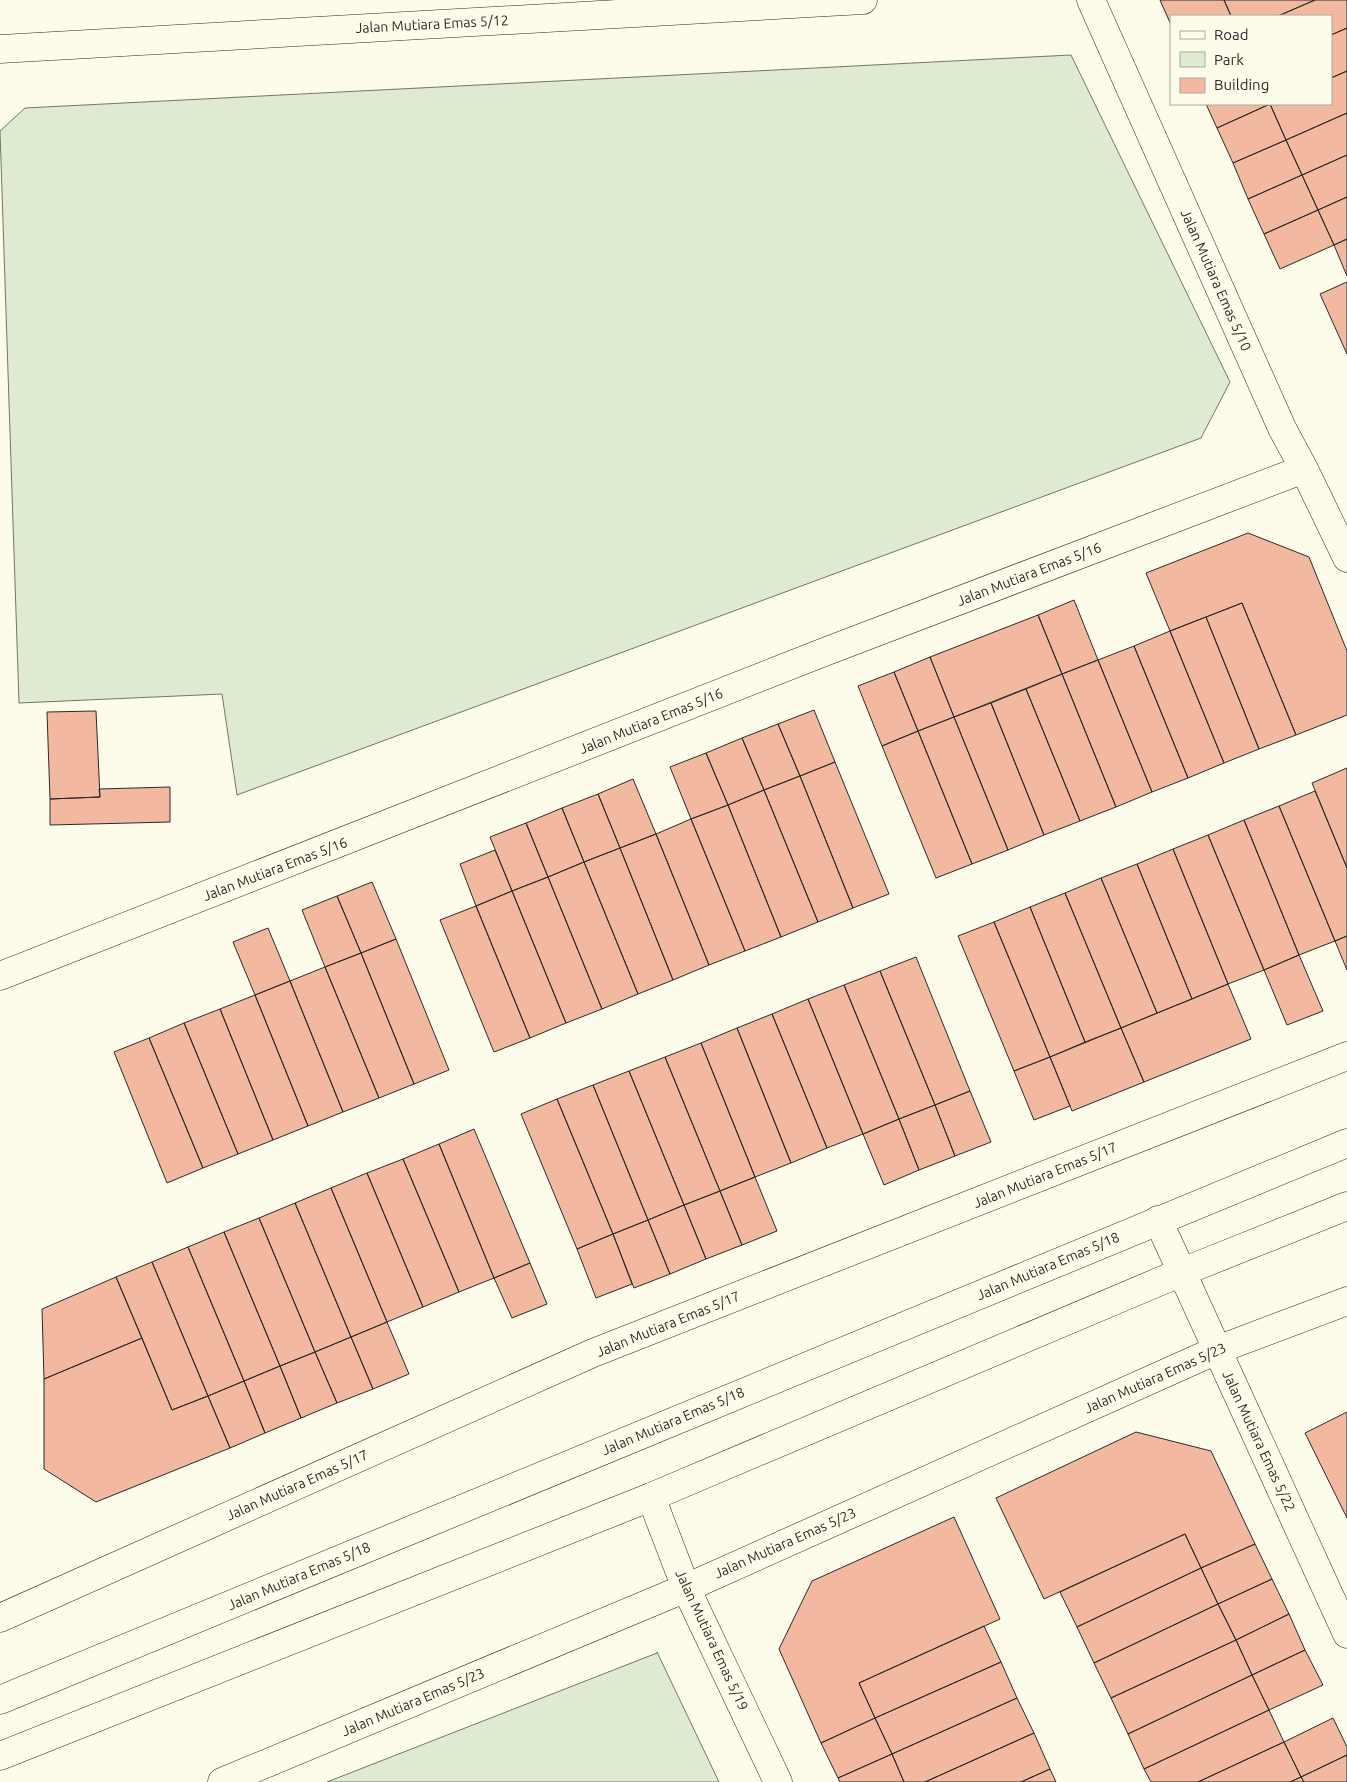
<svg xmlns="http://www.w3.org/2000/svg" width="1347" height="1782" viewBox="0 0 1347 1782" font-family="Ubuntu,sans-serif">
  <style>
    .green { fill: #deebd1; stroke: #74746e }
    .building { fill: #f2b8a0; stroke: #2b2b2b }
    .lines { fill: none; stroke-linecap: round; stroke-linejoin: round }
    .minor-casing { stroke: #2b2b2b; stroke-width: 29 }
    .tertiary-casing { stroke: #2b2b2b; stroke-width: 29 }
    .minor { stroke: #fdfbea; stroke-width: 28 }
    .tertiary { stroke: #fdfbea; stroke-width: 28 }
    .labels { text-anchor: middle; dominant-baseline: central; stroke-width: 4; stroke-linejoin: round; paint-order: stroke }
    .street-label { font-size: 14px; fill: #2b2b2b; stroke: #fdfbea }
  </style>
  <rect width="100%" height="100%" fill="#fdfbea"/>
  <!-- green -->
  <path class="green" d="M1071,55L1230,382L1201,438L237,795L222,694L19,703L0,131L25,108Z
    M657,1652L719,1782H327L657,1653Z"/>
  <!-- building -->
  <path class="building" d="M1160,0H1224L1231,16H1171V25Z
    M1224,0H1315L1278,16H1231Z
    M1315,0H1347V28L1331,35V16H1278Z
    M1347,28V71L1331,78V35Z
    M1347,71V113L1286,140L1270,104H1331V78Z
    M1206,104H1270L1217,128Z
    M1270,104L1286,140L1233,163L1217,128Z
    M1347,113V155L1302,175L1286,140Z
    M1286,140L1302,175L1248,199L1233,163Z
    M1347,155V197L1318,210L1302,175Z
    M1302,175L1318,210L1264,234L1248,199Z
    M1347,197V239L1334,245L1318,210Z
    M1318,210L1334,245L1280,269L1264,234Z
    M1347,239V276L1334,245Z
    M1347,282V354L1320,294Z
    M1248,533L1309,557L1347,651V715L1296,735L1242,603L1170,631L1146,573Z
    M1074,600L1098,660L1062,674L1038,615Z
    M1242,603L1296,735L1259,749L1206,617Z
    M1038,615L1062,674L954,717L930,657Z
    M1206,617L1259,749L1224,763L1170,631Z
    M1170,631L1224,763L1188,778L1134,646Z
    M1134,646L1188,778L1152,792L1098,660Z
    M930,657L954,717L918,731L894,672Z
    M1098,660L1152,792L1116,807L1062,674Z
    M894,672L918,731L882,746L858,686Z
    M1062,674L1116,807L1080,821L1026,689Z
    M1026,689L1080,821L1044,835L991,703Z
    M991,703L1044,835L1008,850L954,717Z
    M814,710L835,762L800,776L778,724Z
    M96,711L100,797L50,799L47,712Z
    M954,717L1008,850L972,864L918,731Z
    M778,724L800,776L764,790L742,738Z
    M918,731L972,864L936,878L882,746Z
    M742,738L764,790L728,805L706,753Z
    M706,753L728,805L691,819L670,767Z
    M835,762L889,894L853,908L800,776Z
    M1347,768V868L1312,783Z
    M800,776L853,908L818,922L764,790Z
    M633,779L656,834L620,848L598,794Z
    M170,787V822L50,825V799L100,797L99,789Z
    M764,790L818,922L781,937L728,805Z
    M1315,791L1347,868V936L1335,941L1279,806Z
    M598,794L620,848L584,862L562,808Z
    M728,805L781,937L745,951L691,819Z
    M1279,806L1335,941L1299,955L1244,820Z
    M562,808L584,862L548,877L526,823Z
    M691,819L745,951L709,965L656,834Z
    M1244,820L1299,955L1264,970L1208,835Z
    M526,823L548,877L512,891L490,837Z
    M656,834L709,965L673,980L620,848Z
    M1208,835L1264,970L1228,984L1173,849Z
    M620,848L673,980L638,994L584,862Z
    M1173,849L1228,984L1192,999L1137,864Z
    M495,850L512,891L476,906L460,864Z
    M584,862L638,994L602,1009L548,877Z
    M1137,864L1192,999L1157,1013L1101,878Z
    M548,877L602,1009L566,1023L512,891Z
    M1101,878L1157,1013L1121,1028L1065,893Z
    M372,882L396,939L361,953L337,896Z
    M512,891L566,1023L530,1038L476,906Z
    M1065,893L1121,1028L1085,1042L1030,907Z
    M337,896L361,953L325,967L302,910Z
    M476,906L530,1038L494,1052L440,920Z
    M1030,907L1085,1042L1050,1057L994,922Z
    M994,922L1050,1057L1014,1071L958,936Z
    M268,928L290,981L255,995L233,942Z
    M1347,936V970L1335,941Z
    M396,939L449,1070L414,1084L361,953Z
    M361,953L414,1084L379,1098L325,967Z
    M1299,955L1323,1011L1287,1025L1264,970Z
    M916,957L970,1091L935,1105L880,971Z
    M325,967L379,1098L343,1112L290,981Z
    M880,971L935,1105L899,1119L844,985Z
    M290,981L343,1112L308,1126L255,995Z
    M1228,984L1251,1039L1144,1082L1121,1028Z
    M844,985L899,1119L863,1134L808,999Z
    M255,995L308,1126L273,1140L220,1009Z
    M808,999L863,1134L827,1148L772,1014Z
    M220,1009L273,1140L238,1154L184,1023Z
    M772,1014L827,1148L791,1163L737,1028Z
    M184,1023L238,1154L203,1168L149,1038Z
    M737,1028L791,1163L755,1177L701,1043Z
    M1121,1028L1144,1082L1072,1111L1050,1057Z
    M149,1038L203,1168L167,1183L114,1052Z
    M701,1043L755,1177L720,1191L665,1057Z
    M665,1057L720,1191L684,1205L629,1071Z
    M1050,1057L1070,1106L1034,1120L1014,1071Z
    M629,1071L684,1205L648,1220L593,1085Z
    M593,1085L648,1220L613,1234L557,1099Z
    M970,1091L991,1142L955,1156L935,1105Z
    M557,1099L613,1234L577,1249L521,1114Z
    M935,1105L955,1156L919,1170L899,1119Z
    M899,1119L919,1170L884,1185L863,1134Z
    M474,1129L530,1263L494,1278L439,1144Z
    M439,1144L494,1278L459,1292L403,1159Z
    M403,1159L459,1292L423,1307L367,1173Z
    M367,1173L423,1307L387,1322L331,1188Z
    M755,1177L777,1231L742,1245L720,1191Z
    M331,1188L387,1322L351,1337L295,1203Z
    M720,1191L742,1245L706,1259L684,1205Z
    M295,1203L351,1337L315,1352L259,1218Z
    M684,1205L706,1259L670,1274L648,1220Z
    M259,1218L315,1352L280,1366L224,1232Z
    M648,1220L670,1274L634,1288L613,1234Z
    M224,1232L280,1366L244,1381L188,1247Z
    M613,1234L632,1284L596,1298L577,1249Z
    M188,1247L244,1381L208,1396L152,1262Z
    M152,1262L208,1396L172,1410L116,1277Z
    M530,1263L547,1304L512,1318L494,1278Z
    M116,1277L142,1338L44,1379L42,1309Z
    M387,1322L409,1374L373,1389L351,1337Z
    M351,1337L373,1389L337,1403L315,1352Z
    M142,1338L172,1410L208,1396L230,1448L96,1502L44,1469V1379Z
    M315,1352L337,1403L301,1418L280,1366Z
    M280,1366L301,1418L265,1433L244,1381Z
    M244,1381L265,1433L230,1448L208,1396Z
    M1347,1412V1518L1305,1433Z
    M1136,1432L1211,1451L1255,1544L1201,1568L1185,1534L1044,1599L996,1498Z
    M954,1517L1000,1619L859,1683L875,1718L821,1743L779,1649L812,1581Z
    M1185,1534L1201,1568L1077,1627L1060,1592Z
    M1255,1544L1272,1579L1218,1604L1201,1568Z
    M1201,1568L1218,1604L1094,1663L1077,1627Z
    M1272,1579L1289,1614L1236,1640L1218,1604Z
    M1218,1604L1236,1640L1111,1698L1094,1663Z
    M1289,1614L1305,1650L1252,1675L1236,1640Z
    M984,1626L1001,1662L875,1718L859,1683Z
    M1236,1640L1252,1675L1128,1734L1111,1698Z
    M1305,1650L1323,1685L1269,1710L1252,1675Z
    M1001,1662L1017,1698L892,1754L875,1718Z
    M1252,1675L1269,1710L1144,1769L1128,1734Z
    M1017,1698L1034,1733L925,1782H904L892,1754Z
    M1269,1710L1284,1742L1198,1782H1151L1144,1769Z
    M875,1718L892,1754L838,1778L821,1743Z
    M1333,1718L1347,1747V1755L1301,1777L1284,1742Z
    M1034,1733L1050,1769L1021,1782H925Z
    M1284,1742L1301,1777L1290,1782H1198Z
    M892,1754L904,1782H840L838,1778Z
    M1347,1755V1782H1304L1301,1777Z
    M1050,1769L1056,1782H1021Z
    M1301,1777L1304,1782H1290Z"/>
  <g class="lines">
    <defs>
      <path id="minor" d="M1091,0L1282,428L1304,469L1347,558
        M0,49L863,0
        M0,976L827,651L1304,469
        M1158,1220L1347,1634
        M651,1497L686,1588L778,1782
        M0,1618L593,1353L1347,1056
        M222,1782L686,1588L1217,1350L1347,1301"/>
      <path id="tertiary" d="M0,1700L1347,1143
        M0,1756L651,1497L1182,1272L1347,1206"/>
    </defs>
    <!-- minor casing -->
    <use href="#minor" class="minor-casing"/>
    <!-- tertiary casing -->
    <use href="#tertiary" class="tertiary-casing"/>
    <!-- minor -->
    <use href="#minor" class="minor"/>
    <!-- tertiary -->
    <use href="#tertiary" class="tertiary"/>
  </g>
  <g class="labels">
    <!-- street labels -->
    <g class="street-label">
      <text transform="translate(432 24) rotate(-3)">Jalan Mutiara Emas 5/12</text>
      <text transform="translate(1216 280) rotate(66)">Jalan Mutiara Emas 5/10</text>
      <text transform="translate(1029 574) rotate(-21)">Jalan Mutiara Emas 5/16</text>
      <text transform="translate(651 721) rotate(-22)">Jalan Mutiara Emas 5/16</text>
      <text transform="translate(275 869) rotate(-21)">Jalan Mutiara Emas 5/16</text>
      <text transform="translate(1045 1175) rotate(-22)">Jalan Mutiara Emas 5/17</text>
      <text transform="translate(1048 1266) rotate(-23)">Jalan Mutiara Emas 5/18</text>
      <text transform="translate(668 1324) rotate(-22)">Jalan Mutiara Emas 5/17</text>
      <text transform="translate(1155 1378) rotate(-24)">Jalan Mutiara Emas 5/23</text>
      <text transform="translate(673 1421) rotate(-23)">Jalan Mutiara Emas 5/18</text>
      <text transform="translate(1259 1441) rotate(65)">Jalan Mutiara Emas 5/22</text>
      <text transform="translate(297 1485) rotate(-24)">Jalan Mutiara Emas 5/17</text>
      <text transform="translate(785 1543) rotate(-24)">Jalan Mutiara Emas 5/23</text>
      <text transform="translate(299 1576) rotate(-23)">Jalan Mutiara Emas 5/18</text>
      <text transform="translate(712 1640) rotate(65)">Jalan Mutiara Emas 5/19</text>
      <text transform="translate(413 1702) rotate(-23)">Jalan Mutiara Emas 5/23</text>
    </g>
  </g>
  <!-- legend -->
  <rect x="1170" y="15" width="162" height="90" fill="#fdfbea" stroke="#a9a89e"/>
  <rect x="1180" y="31" width="25" height="8" fill="#fdfbea" stroke="#a9a89e"/>
  <text x="1214" y="40" font-size="15" fill="#2b2b2b">Road</text>
  <rect x="1180" y="52" width="25" height="15" fill="#deebd1" stroke="#a9a89e"/>
  <text x="1214" y="65" font-size="15" fill="#2b2b2b">Park</text>
  <rect x="1180" y="78" width="25" height="15" fill="#f2b8a0" stroke="#a9a89e"/>
  <text x="1214" y="90" font-size="15" fill="#2b2b2b">Building</text>
</svg>
